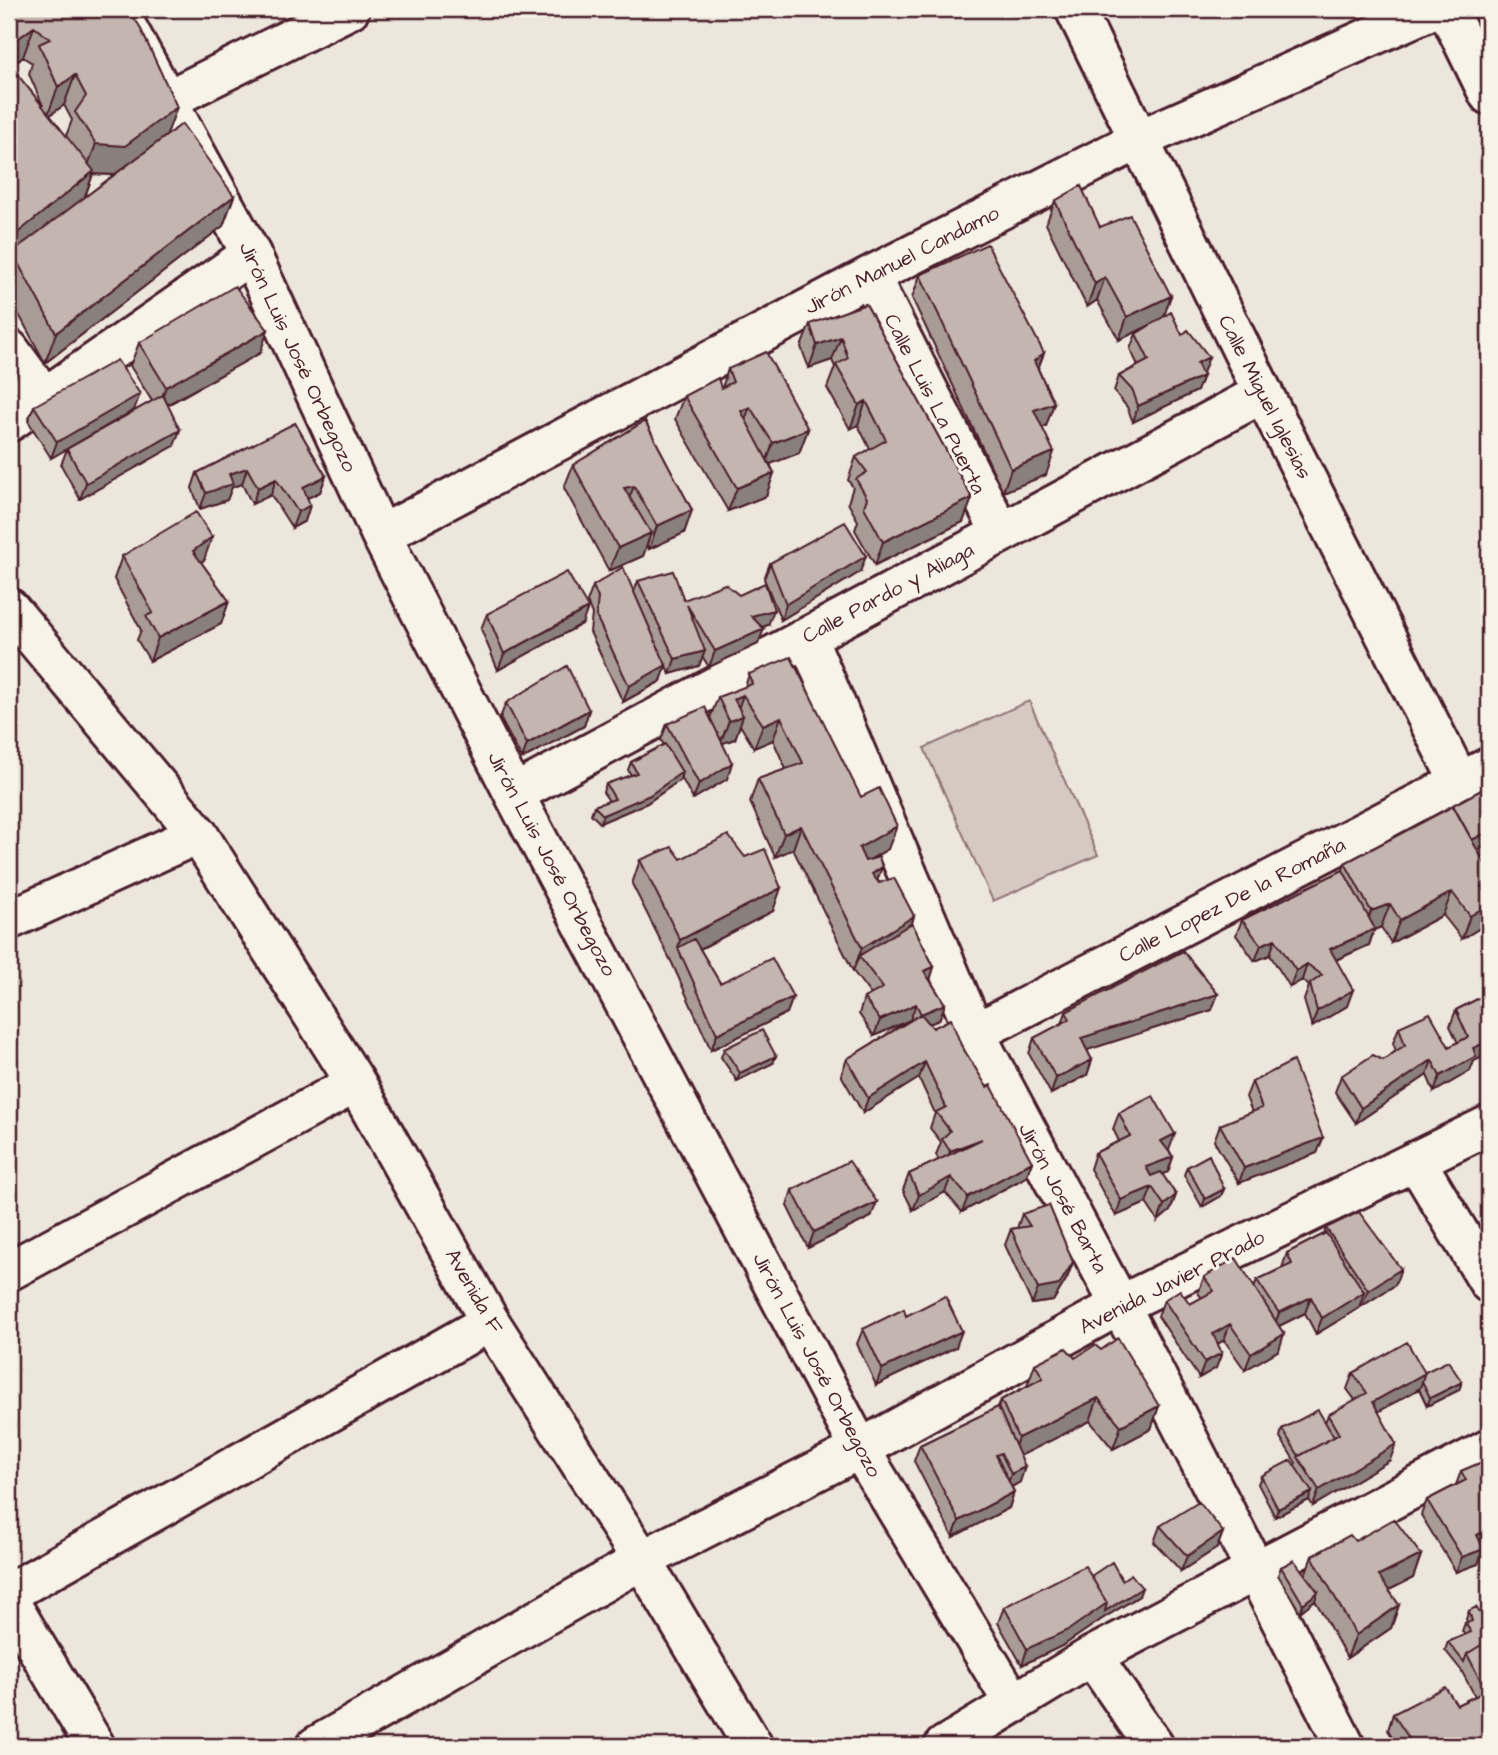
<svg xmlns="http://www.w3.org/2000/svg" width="1498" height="1755" viewBox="0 0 1498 1755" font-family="'Architects Daughter',sans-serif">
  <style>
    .green { fill: #d5c9c2; stroke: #907476; stroke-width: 2 }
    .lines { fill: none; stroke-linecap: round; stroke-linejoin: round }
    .minor-casing { stroke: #4a1f2b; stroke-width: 44 }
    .minor { stroke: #f7f3e8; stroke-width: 38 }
    .wall { fill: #a99c97; stroke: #4a1f2b; stroke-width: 2; fill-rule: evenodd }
    .shaded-wall { fill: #897f7b; stroke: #4a1f2b; stroke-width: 2 }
    .building { fill: #c4b5b0; stroke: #4a1f2b; stroke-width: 2 }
    .labels { text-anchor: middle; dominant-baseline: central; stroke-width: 6; stroke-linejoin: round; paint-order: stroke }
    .street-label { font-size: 21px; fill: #4a1f2b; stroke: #f7f3e8 }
  </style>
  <rect width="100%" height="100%" fill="#ece6dd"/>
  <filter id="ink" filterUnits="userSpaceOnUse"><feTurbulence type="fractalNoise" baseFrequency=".0143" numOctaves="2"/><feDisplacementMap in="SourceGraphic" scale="14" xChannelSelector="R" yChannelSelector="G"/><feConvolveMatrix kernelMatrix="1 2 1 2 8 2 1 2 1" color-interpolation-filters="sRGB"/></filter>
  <g filter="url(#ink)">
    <!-- green -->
    <path class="green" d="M1029,701L1098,855L993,901L924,748Z"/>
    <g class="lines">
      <defs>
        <path id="minor" d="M117,9L251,254L381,535L514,794L860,1449L1014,1704
          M1075,9L1263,393L1460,783
          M1447,9L1489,95
          M167,100L350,9
          M870,276L1001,533
          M9,349L44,397
          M9,422L251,254
          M381,535L870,276L1138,140L1433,9
          M9,608L198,834L356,1083L490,1322L642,1560L753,1746
          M807,637L975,1033L1120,1305L1345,1746
          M514,794L1263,393
          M9,920L198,834
          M975,1033L1489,767
          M1416,1161L1489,1283
          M9,1271L356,1083
          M9,1593L490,1322
          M9,1601L95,1746
          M1092,1656L1154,1746
          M316,1746L642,1560L860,1449L1120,1305L1489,1125
          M944,1746L1092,1656L1489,1449"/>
      </defs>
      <!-- minor casing -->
      <use href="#minor" class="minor-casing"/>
      <!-- minor -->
      <use href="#minor" class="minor"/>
    </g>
    <!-- wall -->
    <path class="wall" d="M9,9H127L166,136L234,196L223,226L45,363L9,296V16L10,15ZM23,57L32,63L29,74L43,106L10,66ZM64,105L72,120L66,136L50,115ZM93,174L114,175L85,197Z
      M1055,201L1100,227L1164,317L1182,335L1203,373L1197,391L1133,422L1127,407L1114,391L1119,376L1138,365L1130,349L1136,334L1145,328L1119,340L1097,300L1087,307L1046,224Z
      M920,275L1044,353L1038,369L1054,403L1046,426L1042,427L1046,475L1003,492L912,298Z
      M866,304L972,498L963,522L875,565L855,530L858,521L848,503L853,487L848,480L856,457L870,449L858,425L850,429L827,388L835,367L832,360L809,368L801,347L810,324Z
      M139,343L260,353L168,405L174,446L80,499L61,465L67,449L152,401L130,366Z
      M728,369L808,429L799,453L770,464L774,473L766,496L728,511L675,419L684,396L722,388Z
      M34,406L134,410L51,458L28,421Z
      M645,421L692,510L684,533L649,549L647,545L643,556L609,571L564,488L573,465Z
      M295,423L326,476L320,492L307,498L310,505L305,521L292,528L271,495L252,504L242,484L232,487L227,500L200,509L192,488L197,473Z
      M122,556L204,560L201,562L229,601L221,624L150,661L137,640L141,630L114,579Z
      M770,563L860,572L781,620L764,579Z
      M638,581L684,600L768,625L762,627L758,644L709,667L702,656L699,666L670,674L666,666L661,681L623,702L590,632L592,614L587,602L593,586L634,592Z
      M487,614L582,624L498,670L481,629Z
      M749,674L861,797L888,849L870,860L877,880L914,916L912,923L934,967L930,980L945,1004L939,1020L929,1024L933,1028L961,1045L1032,1162L1026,1177L962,1212L945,1192L913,1210L903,1190L909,1174L939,1160L936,1155L941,1142L930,1128L935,1113L919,1078L863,1113L841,1075L847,1059L910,1020L874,1036L859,1014L864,998L871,995L853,971L793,849L775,857L750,802L758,779L786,769L773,740L754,748L740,725L735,739L723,743L727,779L693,799L681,777L680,780L647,803L600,823L591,814L594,806L609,801L603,792L606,784L631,775L628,770L631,762L664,745L661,740L667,724L710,718L718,697L745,687Z
      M506,703L589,710L584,726L522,759L500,718Z
      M1489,786V844L1477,850L1489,871V886L1486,895L1489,900V909L1483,926L1462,939L1443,915L1391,943L1381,927L1374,930L1369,945L1336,960L1347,1006L1312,1027L1304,1000L1309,986L1302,980L1290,987L1270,955L1255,961L1236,935L1242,920L1343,870L1345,863Z
      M681,859L773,911L700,949L720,983L793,997L787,1013L711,1050L672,963L632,884L640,860Z
      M1489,993L1474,1061L1470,1071L1434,1092L1427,1075L1356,1123L1335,1092L1341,1076L1383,1060L1396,1051L1393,1043L1399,1027L1449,1047L1458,1043L1450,1026L1456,1010Z
      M1212,1010L1087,1050L1092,1060L1087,1075L1051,1094L1029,1054L1034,1038L1062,1024L1066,1012Z
      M724,1049L773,1063L737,1081L721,1057Z
      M1252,1082L1323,1138L1317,1153L1239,1183L1214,1141L1220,1125L1252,1112L1246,1097Z
      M1119,1113L1169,1150L1173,1157L1168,1172L1162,1174L1176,1195L1170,1211L1158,1221L1146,1203L1116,1216L1090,1169L1095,1153L1119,1141L1113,1129Z
      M1187,1167L1224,1189L1221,1196L1202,1207L1184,1175Z
      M792,1190L871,1217L808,1248L787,1206Z
      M1022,1214L1073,1262L1067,1278L1053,1301L1032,1304L1005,1245L1011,1229L1017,1228Z
      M1326,1228L1395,1285L1362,1306L1360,1303L1359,1308L1316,1334L1305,1313L1279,1326V1350L1245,1370L1224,1340L1218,1344L1216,1368L1199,1378L1158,1316L1164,1300L1190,1304L1202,1298L1198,1293L1204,1277L1254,1287L1257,1280L1282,1268L1287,1253L1324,1234Z
      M906,1316L956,1347L876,1385L857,1344L863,1329Z
      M1075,1358L1159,1406L1151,1429L1113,1449L1090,1421L1020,1455V1482L1012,1487L1014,1492L1009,1508L953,1537L914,1461L920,1445L998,1407L1001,1400L1027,1386L1035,1364Z
      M1425,1372L1459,1390L1427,1406L1419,1389L1378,1412L1390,1460L1313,1506L1309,1500L1275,1517L1258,1484L1261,1476L1295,1465L1296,1463L1280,1437L1282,1429L1325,1422L1328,1415L1355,1400L1347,1389L1353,1373Z
      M1489,1459V1542L1482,1545L1484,1549L1478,1564L1456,1572L1421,1515L1427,1500L1456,1485L1461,1471Z
      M1160,1526L1223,1532L1217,1548L1181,1571L1154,1542Z
      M1355,1541L1421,1555L1413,1578L1389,1590L1399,1605L1391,1628L1347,1658L1315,1600L1300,1612L1278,1575L1281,1567L1305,1575L1312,1556Z
      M1091,1576L1122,1580L1139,1596L1102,1619L1064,1645L1022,1665L998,1623L1004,1607Z
      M1469,1611L1489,1627V1745L1487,1746H1398L1388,1730L1393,1714L1457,1705L1475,1696L1461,1670L1445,1650L1448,1642L1465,1635L1462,1631L1465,1623L1467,1622L1466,1619Z"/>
    <!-- shaded-wall -->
    <path class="shaded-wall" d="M34,27L23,57L9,68V45Z
      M75,75L64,105L47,117L58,87Z
      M177,107L166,137L114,175L93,174L83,201L12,252L9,261V240L85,173L96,144Z
      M234,196L223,226L45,363L56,333Z
      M1105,277L1097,300L1087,307L1095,284Z
      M1171,296L1163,319L1119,340L1127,317Z
      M268,330L260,353L157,410L166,387Z
      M841,337L832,360L809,368L817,345Z
      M1044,353L1035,376L1034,361Z
      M1209,357L1203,373L1192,379L1197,363Z
      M17,373L9,397V379Z
      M1203,376L1197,391L1133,422L1138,406Z
      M140,394L134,410L51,458L57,442Z
      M866,401L858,425L850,429L859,405Z
      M1054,403L1046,426L1026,433L1034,410Z
      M750,407L741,430V411Z
      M808,429L799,453L765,466L773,443Z
      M180,430L174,446L80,499L86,483Z
      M1054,452L1046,475L1003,492L1011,469Z
      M247,468L242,484L232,487L227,500L200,509L206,493L229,474Z
      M774,473L766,496L728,511L737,488Z
      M326,476L320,492L297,503L303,487Z
      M276,479L271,495L252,504L258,488Z
      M634,486L625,509L624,488Z
      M972,498L963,522L875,565L883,542Z
      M310,505L305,521L292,528L298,512Z
      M692,510L684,533L649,549L657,526Z
      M651,533L643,556L609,571L618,548Z
      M212,537L204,560L185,574L193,551Z
      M866,556L860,572L781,620L786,604Z
      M229,601L221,624L150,661L158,638Z
      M588,608L582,624L498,670L504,654Z
      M774,610L768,625L746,632L751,616Z
      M764,629L758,644L709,667L715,651Z
      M705,651L699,666L670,674L675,659Z
      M666,665L661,681L623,702L629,686Z
      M743,695L735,718L734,699Z
      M589,710L584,726L522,759L527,744Z
      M743,716L735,739L720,744L729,721Z
      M781,717L773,740L754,748L763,725Z
      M732,763L727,779L693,799L699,784Z
      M682,772L680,780L647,803L600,823L603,815Z
      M801,826L793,849L775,857L784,834Z
      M897,826L888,849L850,871L859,848Z
      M1489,831V844L1466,855L1472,840Z
      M882,867L874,890L872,874Z
      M1489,879V886L1484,900L1481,886Z
      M781,888L773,911L682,958L678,948L680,940Z
      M1452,892L1443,915L1391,943L1400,920Z
      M1390,904L1381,927L1374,930L1369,945L1324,965L1330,949L1363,935L1371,911Z
      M1489,904V909L1483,926L1462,939L1470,916Z
      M914,916L906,939L859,956L853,971L862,948Z
      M1275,939L1270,955L1255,961L1261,945Z
      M1307,964L1302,980L1290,987L1296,971Z
      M934,967L929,983L924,971Z
      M1353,990L1347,1006L1312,1027L1317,1011Z
      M1218,994L1212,1010L1075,1054L1081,1038Z
      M793,997L787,1013L711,1050L717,1034Z
      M916,1004L910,1020L874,1036L880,1020Z
      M945,1004L939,1020L915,1029L921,1014Z
      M1489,1041V1054L1474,1061L1470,1071L1434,1092L1440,1076L1473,1048Z
      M776,1056L773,1063L737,1081L740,1073Z
      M1092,1060L1087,1075L1051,1094L1056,1078Z
      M1432,1060L1427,1075L1356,1123L1361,1108Z
      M925,1062L919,1078L863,1113L868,1098Z
      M1175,1134L1169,1150L1155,1157L1161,1141Z
      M1323,1138L1317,1153L1239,1183L1244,1168Z
      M982,1139L945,1167L950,1151Z
      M1173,1157L1168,1172L1140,1183L1146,1167Z
      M1032,1162L1026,1177L962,1212L968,1197Z
      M951,1177L945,1192L913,1210L919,1195Z
      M1152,1187L1146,1203L1116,1216L1121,1200Z
      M1224,1189L1221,1196L1202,1207L1205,1199Z
      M1176,1195L1170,1211L1158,1221L1164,1205Z
      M877,1202L871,1217L808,1248L814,1232Z
      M1073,1262L1067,1278L1053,1301L1032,1304L1038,1289Z
      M1401,1269L1395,1285L1362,1306L1368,1290Z
      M1364,1292L1359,1308L1316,1334L1322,1318Z
      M1311,1297L1305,1313L1273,1329L1279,1313Z
      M1230,1324L1224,1340L1207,1350L1213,1334Z
      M962,1331L956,1347L876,1385L882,1369Z
      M1284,1334L1279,1350L1245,1370L1251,1354Z
      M1222,1353L1216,1368L1199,1378L1205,1362Z
      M1425,1373L1420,1388L1367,1418L1373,1402Z
      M1462,1382L1459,1390L1427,1406L1430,1398Z
      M1098,1398L1090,1421L1010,1461L1018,1438Z
      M1159,1406L1151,1429L1113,1449L1121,1426Z
      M1396,1444L1390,1460L1313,1506L1319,1490Z
      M1025,1467L1020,1482L1006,1490L1011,1474Z
      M1014,1492L1009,1508L953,1537L959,1521Z
      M1312,1492L1309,1500L1275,1517L1278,1509Z
      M1489,1529V1542L1472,1550L1477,1535Z
      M1223,1532L1217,1548L1181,1571L1187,1556Z
      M1484,1549L1478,1564L1456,1572L1462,1557Z
      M1421,1555L1413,1578L1371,1599L1379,1576Z
      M1142,1588L1139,1596L1102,1619L1064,1645L1022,1665L1027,1649L1107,1603Z
      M1318,1592L1315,1600L1300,1612L1303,1604Z
      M1399,1605L1391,1628L1347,1658L1356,1635Z
      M1489,1732V1745L1487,1746H1462Z"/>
    <!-- building -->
    <path class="building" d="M18,9H127L139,25L177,107L125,146L96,144L75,112L86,96L75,75L58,87L39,44L50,39L34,27L9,45V16Z
      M9,64L94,171L9,240Z
      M182,124L234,196L56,333L12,252Z
      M1081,186L1100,227L1130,215L1171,296L1127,317L1105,277L1095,284L1055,201Z
      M987,244L1044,353L1034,361L1054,403L1034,410L1054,452L1011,469L920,275Z
      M235,286L268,330L166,387L139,343Z
      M866,304L972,498L883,542L864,507L867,498L856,479L867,472L856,457L886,440L866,401L859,405L836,365L848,358L841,337L817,345L810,324Z
      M1171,312L1182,335L1188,330L1209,357L1197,363L1203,376L1138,406L1133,391L1119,376L1149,360L1136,334Z
      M766,352L808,429L773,443L750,407L741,411L774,473L737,488L684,396L718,378L721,388L733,382L728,369Z
      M117,360L140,394L57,442L34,406Z
      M9,362L17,373L9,379Z
      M163,395L180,430L86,483L67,449Z
      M645,421L692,510L657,526L634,486L624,488L651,533L618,548L573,465Z
      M295,423L326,476L303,487L310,505L298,512L276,479L258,488L247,468L229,474L233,484L206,493L197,473Z
      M196,512L212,537L193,551L229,601L158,638L146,616L153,613L122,556Z
      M845,522L866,556L786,604L770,563Z
      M623,567L666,665L629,686L596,616L598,598L593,586Z
      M673,571L684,600L725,584L739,595L765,583L774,610L751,616L764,629L715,651L687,605L705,651L675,659L638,581Z
      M567,572L588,608L504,654L487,614Z
      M791,657L861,797L879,788L897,826L859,848L865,861L879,857L882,867L872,874L879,883L894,878L914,916L862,948L801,826L784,834L758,779L803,763L781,717L763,725L743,695L734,699L743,716L729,721L718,697L752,684L749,674Z
      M567,666L589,710L527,744L506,703Z
      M705,707L732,763L699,784L667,724Z
      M665,744L682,772L650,795L603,815L594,806L615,799L606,784L637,773L631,762Z
      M1489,786V831L1472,840L1453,805Z
      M1453,806L1489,871V879L1481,886L1489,900V904L1470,916L1452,892L1400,920L1390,904L1371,911L1345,863Z
      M728,835L745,857L765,849L781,888L680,940L640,860L672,847L681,859Z
      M1343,870L1375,929L1330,949L1353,990L1317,1011L1310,984L1322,975L1307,964L1296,971L1275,939L1261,945L1242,920Z
      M912,923L934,967L924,971L945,1004L921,1014L933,1028L951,1019L961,1045L987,1087L991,1085L1032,1162L968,1197L951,1177L919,1195L909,1174L982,1139L950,1151L942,1139L950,1131L936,1112L946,1107L925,1062L868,1098L847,1059L921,1014L916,1004L880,1020L864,998L883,988L859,956Z
      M694,939L720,983L772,958L793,997L717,1034L678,948Z
      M1183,951L1218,994L1081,1038L1092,1060L1056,1078L1034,1038L1070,1019L1066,1012Z
      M1489,993V1041L1473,1048L1476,1056L1440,1076L1432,1060L1361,1108L1341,1076L1373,1055L1383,1060L1405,1045L1399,1027L1430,1013L1449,1047L1468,1037L1456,1010Z
      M762,1030L776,1056L740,1073L724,1049Z
      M1293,1061L1323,1138L1244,1168L1220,1125L1262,1108L1252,1082Z
      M1153,1096L1175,1134L1161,1141L1173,1157L1146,1167L1151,1176L1161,1172L1176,1195L1164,1205L1152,1187L1121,1200L1095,1153L1130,1136L1119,1113Z
      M1209,1155L1224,1189L1205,1199L1187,1167Z
      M849,1161L877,1202L814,1232L792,1190Z
      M1049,1205L1073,1262L1059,1285L1038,1289L1011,1229L1030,1226L1022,1214Z
      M1359,1212L1401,1269L1368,1290L1326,1228Z
      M1326,1233L1364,1292L1322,1318L1311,1297L1279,1313L1257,1280L1292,1264L1287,1253Z
      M1236,1258L1284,1334L1251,1354L1230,1324L1213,1334L1222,1353L1205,1362L1164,1300L1180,1290L1190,1304L1214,1291L1204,1277Z
      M945,1296L962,1331L882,1369L863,1329L904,1309L906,1316Z
      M1118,1338L1159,1406L1121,1426L1098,1398L1018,1438L1001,1400L1043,1378L1035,1364L1066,1348L1075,1358L1095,1345L1101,1350Z
      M1407,1342L1425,1373L1373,1402L1396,1444L1319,1490L1298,1457L1339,1434L1328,1415L1367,1393L1353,1373Z
      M1448,1361L1462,1382L1430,1398L1422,1381L1425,1372Z
      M998,1407L1025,1467L1011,1474L1001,1453L996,1455L1014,1492L959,1521L920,1445Z
      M1318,1410L1334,1437L1299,1456L1282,1429Z
      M1489,1459V1529L1477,1535L1484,1549L1462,1557L1427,1500L1466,1480L1461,1471Z
      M1291,1460L1312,1492L1278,1509L1261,1476Z
      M1199,1502L1223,1532L1187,1556L1160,1526Z
      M1394,1519L1421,1555L1379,1576L1399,1605L1356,1635L1312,1556L1350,1535L1355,1541Z
      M1294,1560L1318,1592L1303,1604L1281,1567Z
      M1112,1562L1122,1580L1131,1574L1142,1588L1105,1611L1107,1603L1091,1576Z
      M1085,1566L1107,1603L1070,1629L1027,1649L1004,1607Z
      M1476,1607L1489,1627V1640L1467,1654L1464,1662L1448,1642L1471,1632L1465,1623L1472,1621L1469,1611Z
      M1489,1640V1690L1486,1691L1467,1654Z
      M1445,1687L1457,1705L1486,1691L1489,1696V1732L1462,1746H1414L1393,1714Z"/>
  </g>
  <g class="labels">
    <!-- street labels -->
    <g class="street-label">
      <text transform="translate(902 260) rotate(-27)">Jirón Manuel Candamo</text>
      <text transform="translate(298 357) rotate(65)">Jirón Luis José Orbegozo</text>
      <text transform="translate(1265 397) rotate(63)">Calle Miguel Iglesias</text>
      <text transform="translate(935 404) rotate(63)">Calle Luis La Puerta</text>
      <text transform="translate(888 593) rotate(-28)">Calle Pardo y Aliaga</text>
      <text transform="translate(552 864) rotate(62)">Jirón Luis José Orbegozo</text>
      <text transform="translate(1232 900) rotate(-27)">Calle Lopez De la Romaña</text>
      <text transform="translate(1063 1198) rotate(62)">Jirón José Barta</text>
      <text transform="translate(1172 1282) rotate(-27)">Avenida Javier Prado</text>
      <text transform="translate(474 1291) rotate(60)">Avenida F</text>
      <text transform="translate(817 1365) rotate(62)">Jirón Luis José Orbegozo</text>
    </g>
  </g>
  <!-- margin -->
  <rect width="1498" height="1755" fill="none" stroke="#f7f3e8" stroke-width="35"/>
  <rect x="18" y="18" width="1463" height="1720" fill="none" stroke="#4a1f2b" stroke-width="2.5" filter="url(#ink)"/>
</svg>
